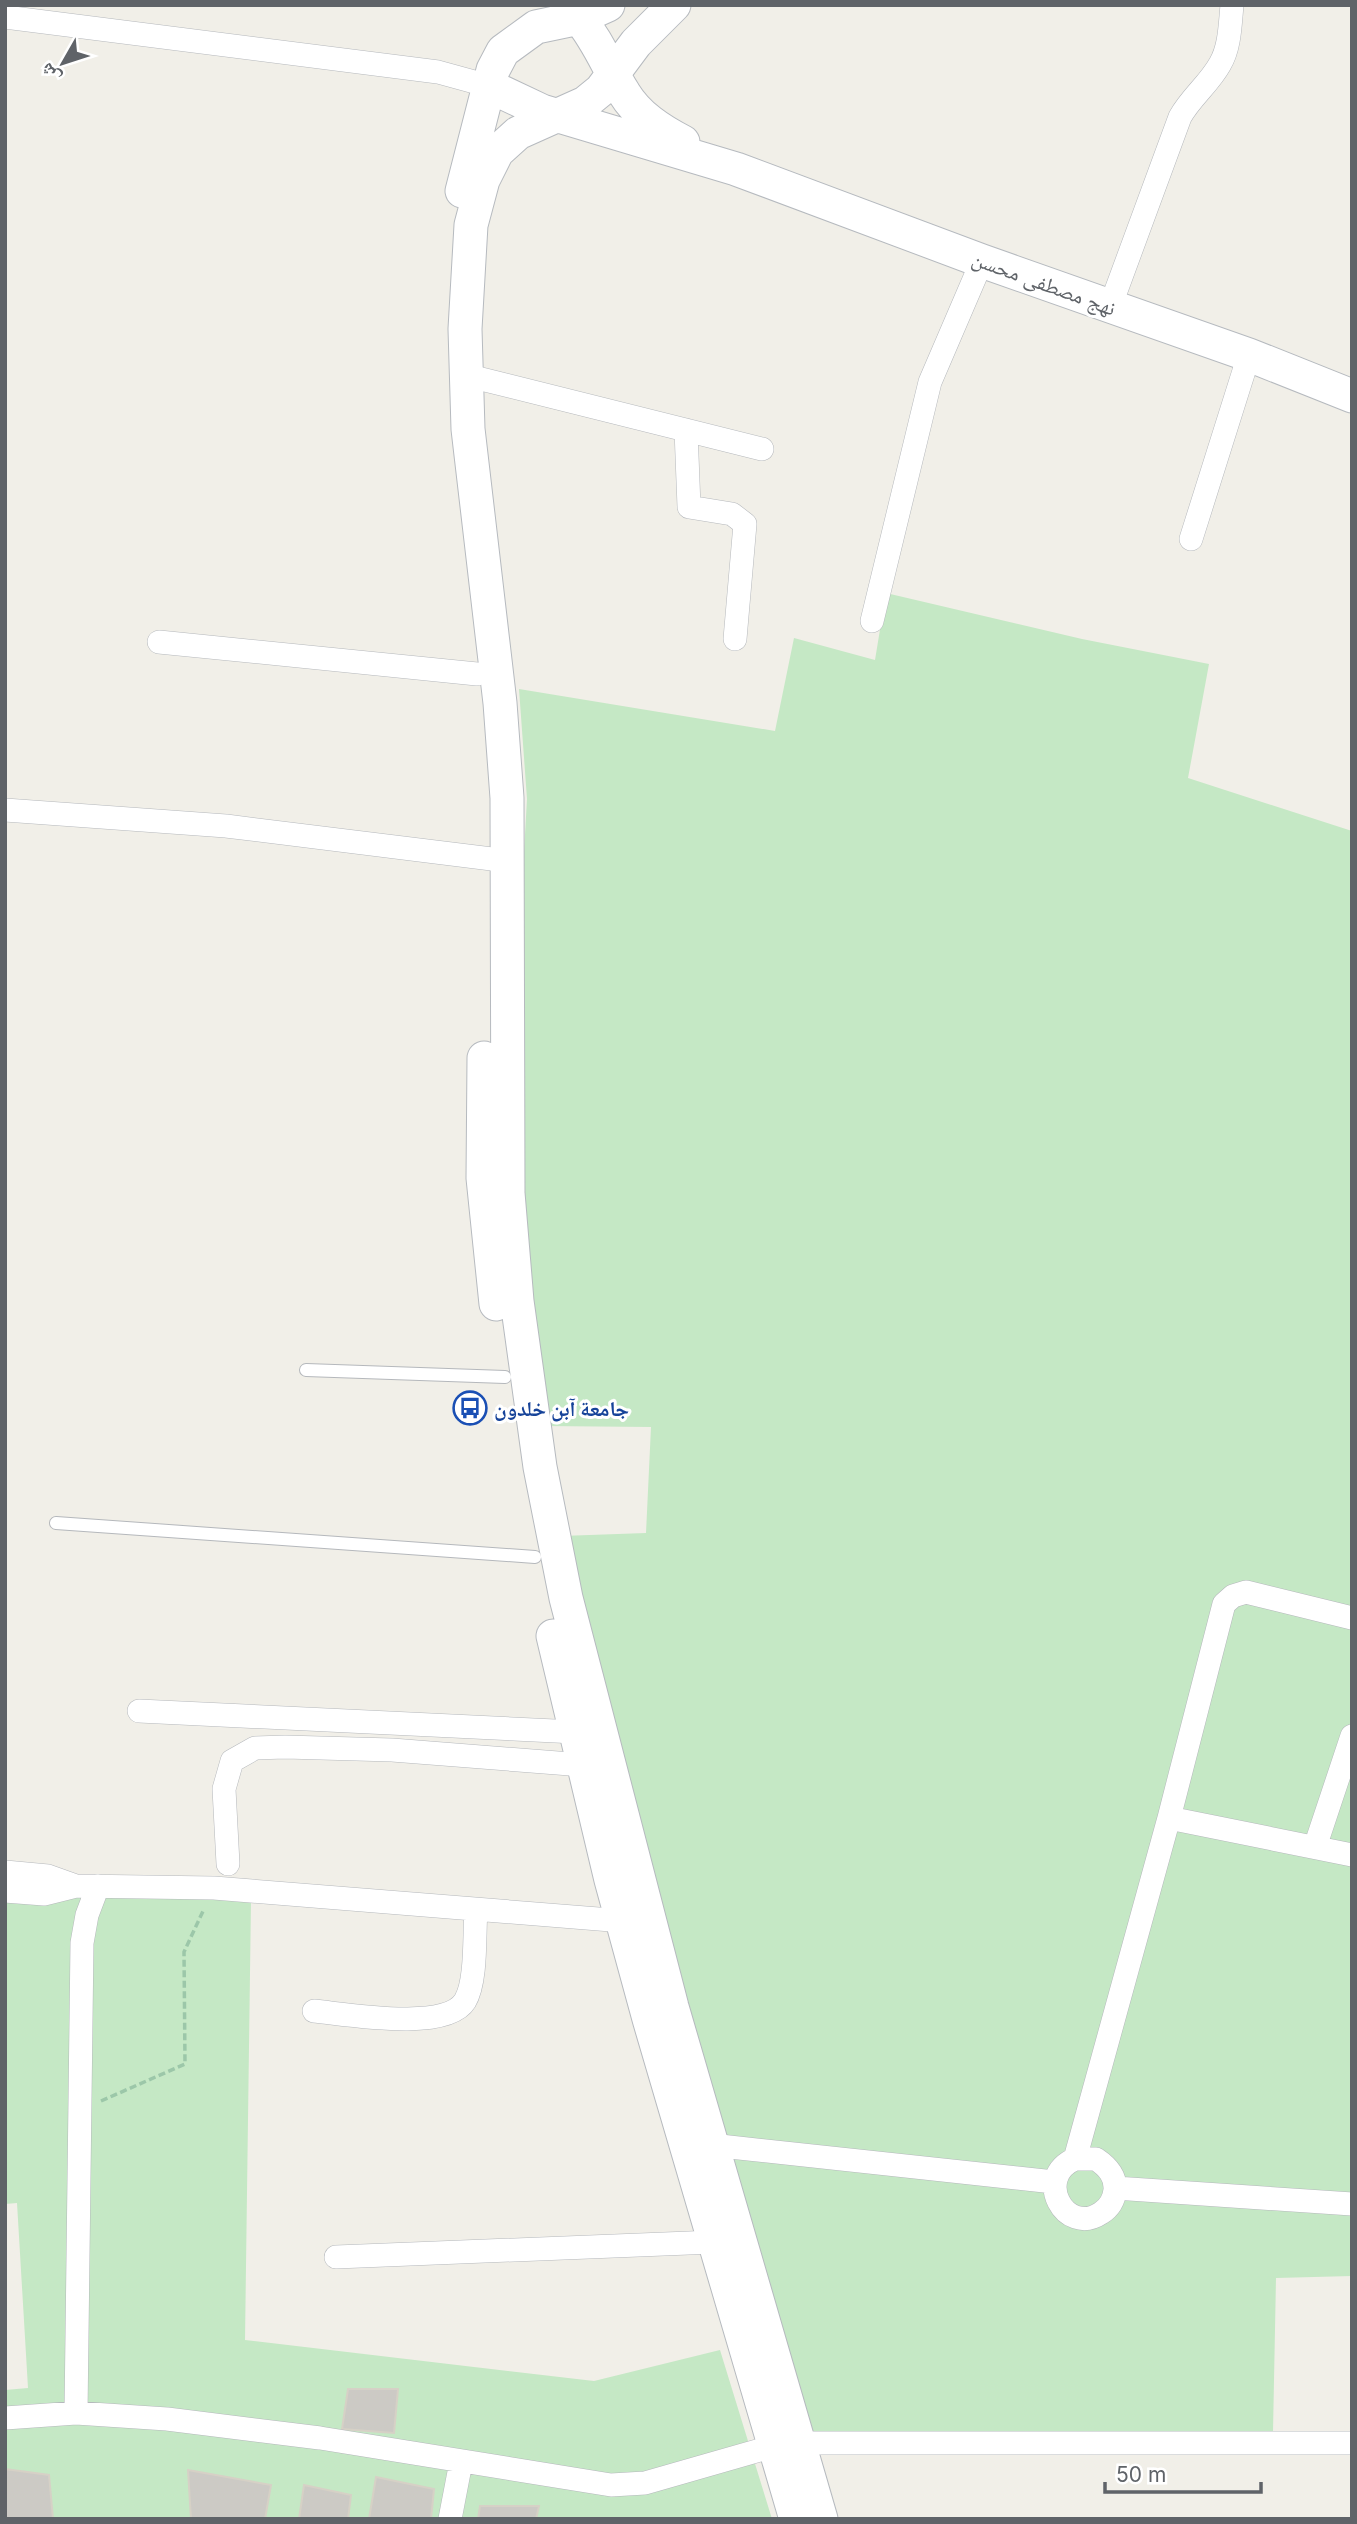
<svg xmlns="http://www.w3.org/2000/svg" width="1357" height="2524" viewBox="0 0 1357 2524" font-family="Inter,'Noto Naskh Arabic',sans-serif">
  <style>
    .green { fill: #c5e8c5 }
    .building { fill: #cccac5; stroke: #d6d1c6; stroke-width: 2 }
    .lines { fill: none; stroke-linecap: round; stroke-linejoin: round }
    .service-casing { stroke: #b5b8bc; stroke-width: 14 }
    .minor-casing { stroke: #b5b8bc; stroke-width: 24 }
    .secondary-casing { stroke: #b6babf; stroke-width: 35 }
    .path { stroke: #9cc7a9; stroke-width: 3.5; stroke-dasharray: 7 3.5; stroke-linecap: butt }
    .service { stroke: #fff; stroke-width: 12 }
    .minor { stroke: #fff; stroke-width: 23 }
    .secondary { stroke: #fff; stroke-width: 33 }
    .labels { text-anchor: middle; dominant-baseline: central; stroke-width: 6; stroke-linejoin: round; paint-order: stroke }
    .street-label { font-size: 21px; fill: #5f6368; stroke: #fff }
    .transit-label { font-size: 21px; font-weight: bold; fill: #164399; stroke: #fff; text-anchor: start }
  </style>
  <rect width="100%" height="100%" fill="#f1efe8"/>
  <!-- green -->
  <path class="green" d="M886,593L1082,639L1209,664L1188,778L1352,831V2276L1276,2278L1273,2432L806,2433L711,2106L561,1536L646,1533L651,1427L544,1426L513,1209L514,1030L527,799L519,689L775,731L794,638L875,660Z
    M5,1879L251,1900L245,2340L594,2381L720,2350L772,2519H5V2390L28,2388L17,2203L5,2204Z"/>
  <!-- building -->
  <path class="building" d="M348,2389H398L394,2433L342,2429Z
    M5,2469L49,2475L53,2519H5Z
    M188,2470L271,2485L265,2519H191Z
    M376,2477L434,2489L431,2519H369Z
    M304,2485L351,2495L348,2519H299Z
    M480,2506H539L536,2519H478Z"/>
  <g class="lines">
    <defs>
      <path id="service" d="M306,1370L505,1377
        M56,1523L535,1557"/>
      <path id="minor" d="M5,17L438,72L489,86
        M1110,307L1180,117C1191,97 1209,84 1220,64C1230,47 1230,25 1232,5
        M465,375L762,449
        M686,430L689,507L732,514L745,524L735,639
        M1191,539L1249,355
        M872,621L930,382L982,261
        M159,642L477,674
        M5,810L226,826L508,861
        M139,1711L576,1732
        M1169,1818L1224,1604L1233,1596L1246,1592L1352,1618
        M1315,1847L1352,1736
        M228,1864L224,1789L232,1761L255,1748L285,1747L392,1750L583,1765
        M5,1872L48,1876L76,1886
        M5,1891L44,1894L76,1886L214,1888L636,1922
        M314,2011C346,2014 446,2032 465,2001C477,1981 474,1934 476,1910
        M711,2145L1054,2182
        M1075,2159H1096C1108,2167 1116,2176 1115,2190C1114,2200 1109,2208 1101,2213C1065,2237 1033,2177 1075,2159L1169,1818L1352,1855
        M1115,2188L1352,2204
        M336,2257L714,2242
        M76,2413L82,1943L87,1915L98,1886
        M5,2418L76,2413L167,2419L320,2438L611,2485L645,2483L774,2446
        M798,2443H1352
        M450,2519L461,2462"/>
      <path id="secondary" d="M674,5L636,43L601,90L585,103L518,133L497,152L483,180L471,225L465,329L468,429L500,703L507,798L508,1193L517,1301L540,1467L566,1598L672,2007L821,2519
        M579,18C599,42 608,68 624,93C638,116 660,130 683,142
        M489,86L542,111L736,169L982,261L1249,355L1352,396
        M462,191L493,70L503,51L536,27L579,18L608,5
        M484,1058L483,1178L496,1304
        M553,1636L611,1880L649,2019L796,2519"/>
    </defs>
    <!-- service casing -->
    <use href="#service" class="service-casing"/>
    <!-- minor casing -->
    <use href="#minor" class="minor-casing"/>
    <!-- secondary casing -->
    <use href="#secondary" class="secondary-casing"/>
    <!-- path -->
    <path class="path" d="M101,2101L185,2064L184,1952L204,1909"/>
    <!-- service -->
    <use href="#service" class="service"/>
    <!-- minor -->
    <use href="#minor" class="minor"/>
    <!-- secondary -->
    <use href="#secondary" class="secondary"/>
  </g>
  <!-- icons -->
  <defs>
    <symbol id="bus-ring" viewBox="-11 -11 22 22"><circle r="9.5" fill="#fff" stroke="#1a4fb4" stroke-width="1.5"/><path d="M-5-6H5V4H4V6H2V4H-2V6H-4V4H-5ZM-3.5-4V0h7V-4ZM-3.5 1.2v1.5H-2V1.2ZM2 1.2v1.5H3.5V1.2Z" fill="#1a4fb4"/></symbol>
  </defs>
  <g fill-rule="evenodd">
    <use href="#bus-ring" x="451" y="1389" width="38" height="38"/>
  </g>
  <g class="labels">
    <!-- street labels -->
    <g class="street-label">
      <text transform="translate(1044 283) rotate(20)">نهج مصطفى محسن</text>
    </g>
    <!-- transit labels -->
    <g class="transit-label">
      <text x="494" y="1408">جامعة آبن خلدون</text>
    </g>
  </g>
  <!-- border -->
  <rect width="1357" height="2524" fill="none" stroke="#5f6368" stroke-width="14"/>
  <!-- north arrow -->
  <g transform="translate(63 63) rotate(231)" stroke="#ffffff" stroke-width="5" paint-order="stroke">
  <path d="M0-5L12 26L0 18L-12 26Z" fill="#5f6368"/>
  <text y="-10" font-size="19" font-weight="bold" text-anchor="middle" fill="#5f6368">ش</text>
  </g>
  <!-- scale -->
  <path d="M1105 2482v10h156v-10" fill="none" stroke="#5f6368" stroke-width="3.5"/>
  <text x="1116" y="2482" font-size="21" fill="#5f6368" stroke="#ffffff" stroke-width="5" paint-order="stroke">50 m</text>
</svg>
